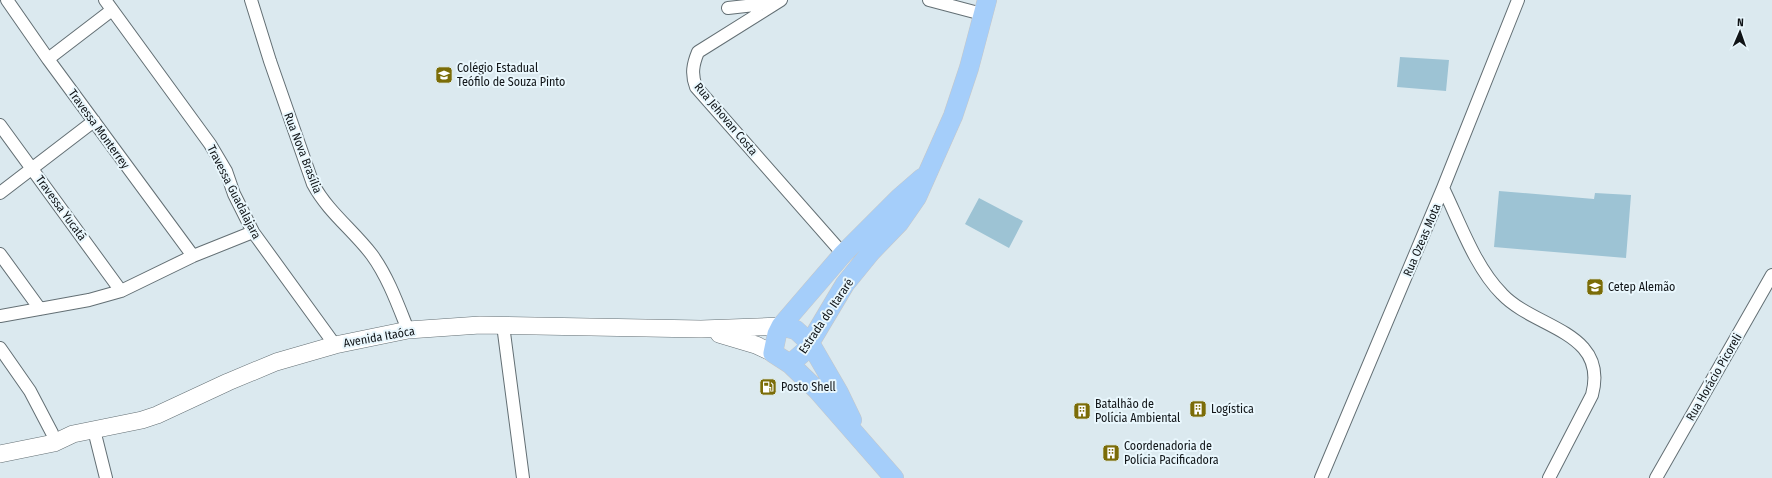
<svg xmlns="http://www.w3.org/2000/svg" width="1772" height="478" viewBox="0 0 1772 478" font-family="'Fira Sans Condensed',sans-serif">
  <style>
    .green { fill: #9dc3d4 }
    .lines { fill: none; stroke-linecap: round; stroke-linejoin: round }
    .street-casing { stroke: #636f74; stroke-width: 14 }
    .secondary-casing { stroke: #636f74; stroke-width: 18 }
    .primary-casing { stroke: #c6c7c7; stroke-width: 20 }
    .street { stroke: #fff; stroke-width: 12 }
    .secondary { stroke: #fff; stroke-width: 17 }
    .primary { stroke: #a5cefa; stroke-width: 19 }
    .labels { text-anchor: middle; dominant-baseline: central; stroke-width: 4; stroke-linejoin: round; paint-order: stroke }
    .poi-label { font-size: 12px; fill: #101417; stroke: #e9f7fd; text-anchor: start }
    .street-label { font-size: 12px; fill: #101417; stroke: #e9f7fd }
  </style>
  <rect width="100%" height="100%" fill="#dbe9ef"/>
  <!-- green -->
  <path class="green" d="M1400,57L1449,60L1446,91L1397,87Z
    M1499,191L1594,199L1595,193L1631,195L1626,258L1494,247Z
    M979,198L1023,221L1009,248L965,224Z"/>
  <g class="lines">
    <defs>
      <path id="street" d="M7,0L48,59L193,256
        M105,0L210,144L226,171L234,194L253,232L335,345
        M251,0L270,61L313,184C328,212 353,230 372,255C388,277 398,305 408,330
        M781,0L698,52C693,64 691,74 696,87L843,254
        M929,0L982,14
        M728,8L773,3
        M48,59L112,10
        M0,125L121,291
        M1443,188C1460,223 1475,267 1502,294C1535,329 1609,331 1592,395L1549,478
        M0,193L94,121
        M0,254L40,309
        M0,316L89,300L121,291L193,256L253,232
        M503,325L523,478
        M0,348L30,391L52,433
        M94,430L106,478
        M1321,478L1443,188L1518,0
        M1656,478L1772,275"/>
      <path id="secondary" d="M719,334L756,345L773,353
        M0,454L54,443L73,434L142,420L157,415L228,382L276,362L335,345L408,330L480,325L701,329L781,326"/>
      <path id="primary" d="M781,326L796,330L810,343L839,393L852,420
        M790,364L805,351L845,284L871,252L899,223L917,197L953,116L969,68L987,0
        M894,478L817,390L790,364L773,353L777,334L781,326L843,254L899,198L922,178"/>
    </defs>
    <!-- street casing -->
    <use href="#street" class="street-casing"/>
    <!-- secondary casing -->
    <use href="#secondary" class="secondary-casing"/>
    <!-- primary casing -->
    <use href="#primary" class="primary-casing"/>
    <!-- street -->
    <use href="#street" class="street"/>
    <!-- secondary -->
    <use href="#secondary" class="secondary"/>
    <!-- primary -->
    <use href="#primary" class="primary"/>
  </g>
  <!-- icons -->
  <defs>
    <symbol id="school-square" viewBox="-11 -11 22 22"><rect x="-9" y="-9" width="18" height="18" rx="4" fill="#7b6c07" stroke="#e9f7fd"/><path d="M0-5L7-2L0 1L-7-2ZM-4 1L0 2.5L4 1V4Q0 6-4 4Z" fill="#fff"/></symbol>
    <symbol id="fuel-square" viewBox="-11 -11 22 22"><rect x="-9" y="-9" width="18" height="18" rx="4" fill="#7b6c07" stroke="#e9f7fd"/><path d="M-5.5-6h7V0h2V4h1.3V-2.5L3-4.5l.8-.8L6-3V5H2.5V1h-1V6h-7ZM-4.2-4.7v3.2H.2V-4.7Z" fill="#fff"/></symbol>
    <symbol id="building-square" viewBox="-11 -11 22 22"><rect x="-9" y="-9" width="18" height="18" rx="4" fill="#7b6c07" stroke="#e9f7fd"/><path d="M-4-6H4V6H1V3H-1V6H-4ZM-2.5-4.3h1.7v1.8h-1.7ZM.8-4.3h1.7v1.8H.8ZM-2.5-1h1.7V.8h-1.7ZM.8-1h1.7V.8H.8Z" fill="#fff"/></symbol>
  </defs>
  <g fill-rule="evenodd">
    <use href="#school-square" x="434" y="65" width="20" height="20"/>
    <use href="#school-square" x="1585" y="277" width="20" height="20"/>
    <use href="#fuel-square" x="758" y="377" width="20" height="20"/>
    <use href="#building-square" x="1188" y="399" width="20" height="20"/>
    <use href="#building-square" x="1072" y="401" width="20" height="20"/>
    <use href="#building-square" x="1101" y="443" width="20" height="20"/>
  </g>
  <g class="labels">
    <!-- poi labels -->
    <g class="poi-label">
      <text x="457" y="68">Colégio Estadual<tspan x="457" dy="14">Teófilo de Souza Pinto</tspan></text>
      <text x="1608" y="287">Cetep Alemão</text>
      <text x="781" y="387">Posto Shell</text>
      <text x="1095" y="404">Batalhão de<tspan x="1095" dy="14">Polícia Ambiental</tspan></text>
      <text x="1211" y="409">Logística</text>
      <text x="1124" y="446">Coordenadoria de<tspan x="1124" dy="14">Polícia Pacificadora</tspan></text>
    </g>
    <!-- street labels -->
    <g class="street-label">
      <text transform="translate(726 119) rotate(50)">Rua Jehovan Costa</text>
      <text transform="translate(99 129) rotate(54)">Travessa Monterrey</text>
      <text transform="translate(303 153) rotate(69)">Rua Nova Brasília</text>
      <text transform="translate(234 192) rotate(63)">Travessa Guadalajara</text>
      <text transform="translate(61 208) rotate(54)">Travessa Yucatã</text>
      <text transform="translate(1422 240) rotate(-67)">Rua Ozeas Mota</text>
      <text transform="translate(826 316) rotate(-56)">Estrada do Itararé</text>
      <text transform="translate(379 337) rotate(-10)">Avenida Itaóca</text>
      <text transform="translate(1714 377) rotate(-60)">Rua Horácio Picoreli</text>
    </g>
  </g>
  <!-- north arrow -->
  <g transform="translate(1740 32) rotate(2)" stroke="#e9f7fd" stroke-width="3" paint-order="stroke">
  <path d="M0-3L7 15L0 10L-7 15Z" fill="#101417"/>
  <text y="-6" font-size="11" font-weight="bold" text-anchor="middle" fill="#101417">N</text>
  </g>
</svg>
